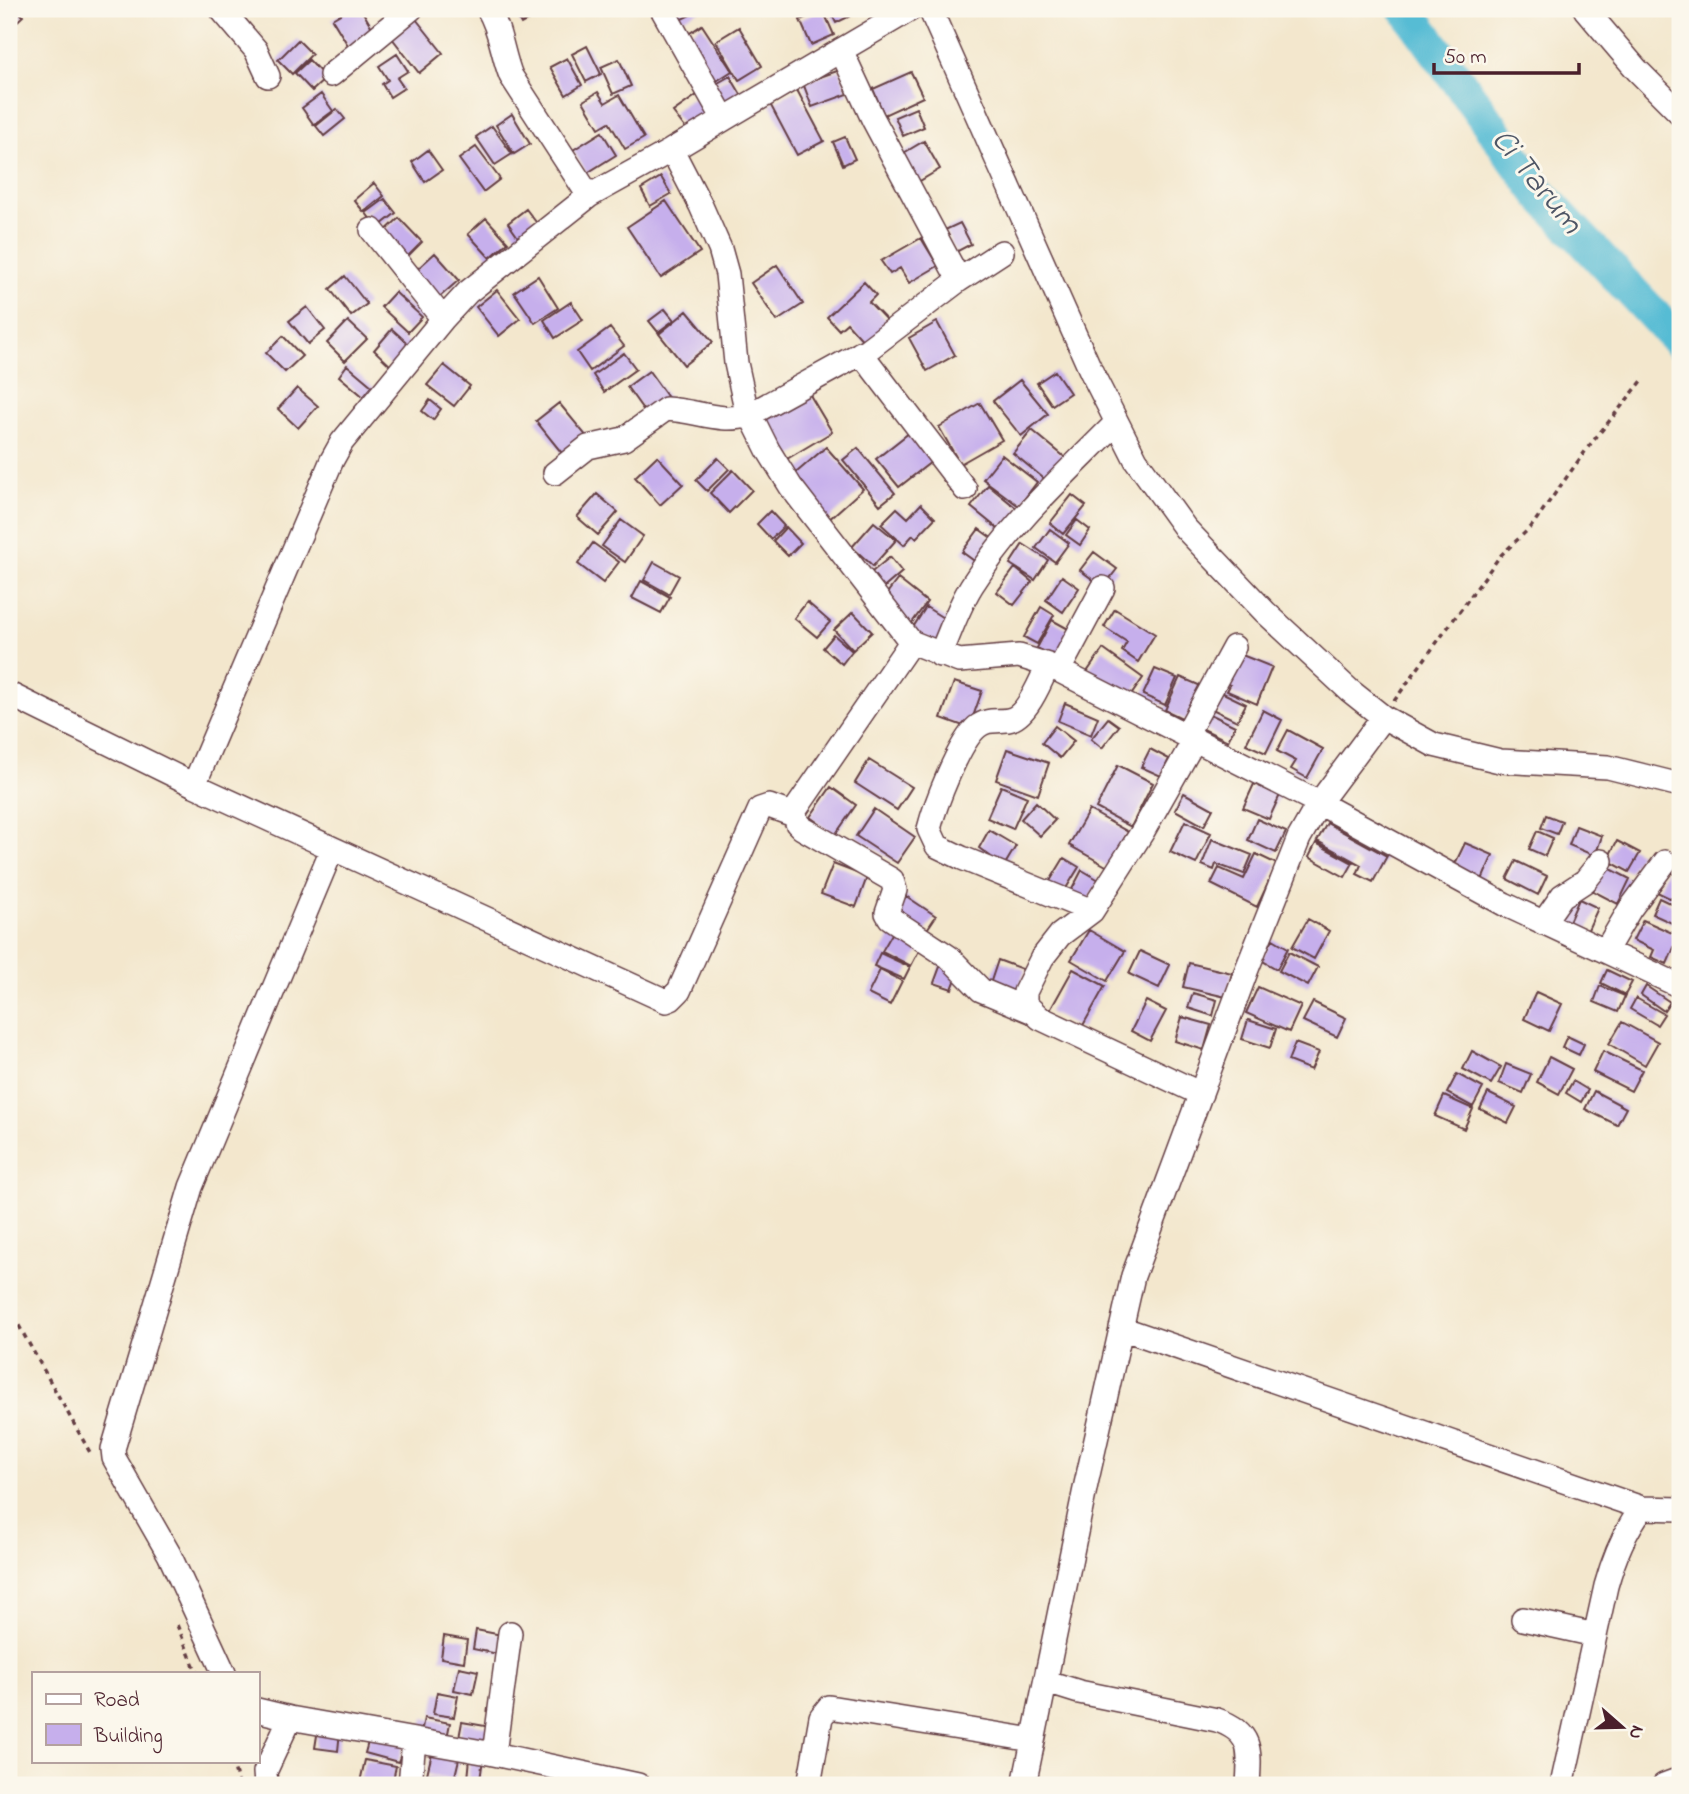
<svg xmlns="http://www.w3.org/2000/svg" width="1689" height="1794" viewBox="0 0 1689 1794" font-family="'Indie Flower',sans-serif">
  <style>
    .lines { fill: none; stroke-linecap: round; stroke-linejoin: round }
    .river { stroke: #56bcd4; stroke-width: 35 }
    .building { fill: #c6afec }
    .minor-casing { stroke: #633d43; stroke-width: 26 }
    .path { stroke: #633d43; stroke-width: 3.5; stroke-dasharray: 5 5; stroke-linecap: butt }
    .minor { stroke: #fff; stroke-width: 23 }
    .labels { text-anchor: middle; dominant-baseline: central; stroke-width: 6; stroke-linejoin: round; paint-order: stroke }
    .water-label { font-size: 33px; font-style: italic; fill: #4e5666; stroke: #fbf7ec }
  </style>
  <rect width="100%" height="100%" fill="#fbf7ec"/>
  <filter id="ink" filterUnits="userSpaceOnUse"><feTurbulence type="fractalNoise" baseFrequency=".0143" numOctaves="2"/><feDisplacementMap in="SourceGraphic" scale="14" xChannelSelector="R" yChannelSelector="G"/><feConvolveMatrix kernelMatrix="1 2 1 2 8 2 1 2 1" color-interpolation-filters="sRGB"/></filter>
  <filter id="wash" filterUnits="userSpaceOnUse"><feTurbulence type="fractalNoise" baseFrequency=".00686" numOctaves="4" result="noise"/><feDisplacementMap in="SourceGraphic" scale="28" xChannelSelector="R" yChannelSelector="G"/><feGaussianBlur stdDeviation="1.57" result="paint"/><feColorMatrix in="noise" values="0 0 0 0 0 0 0 0 0 0 0 0 0 0 0 0 0 1.4 0 .05"/><feComposite in="paint" operator="in"/></filter>
  <g filter="url(#wash)">
    <rect width="100%" height="100%" fill="#f3e7cd"/>
    <g class="lines">
      <!-- river -->
      <path class="river" d="M1406,9L1540,194L1680,343"/>
    </g>
    <g id="blocks">
      <!-- building -->
      <path class="building" d="M9,9H17L23,16L9,29Z
        M349,9H361L374,31L349,47L332,19Z
        M513,9H549L521,24Z
        M664,9H702L672,24Z
        M829,9H846L850,16L836,23Z
        M823,10L834,35L811,45L800,20Z
        M416,19L443,53L419,73L392,38Z
        M702,25L732,71L710,85L681,39Z
        M739,27L762,66L739,80L716,41Z
        M298,40L312,54L292,74L278,60Z
        M587,46L601,74L586,82L572,54Z
        M397,54L408,71L397,78L404,88L390,97L382,84L388,80L379,66Z
        M567,58L582,85L566,95L550,67Z
        M619,59L631,86L613,94L601,67Z
        M309,60L326,78L312,91L295,73Z
        M840,70L848,94L812,107L803,83Z
        M911,72L923,97L884,115L873,89Z
        M730,76L746,103L727,114L711,87Z
        M797,90L824,141L797,155L770,104Z
        M598,92L605,103L619,95L644,138L625,149L609,122L599,128L583,101Z
        M321,94L333,111L314,125L302,108Z
        M697,95L712,117L689,133L673,112Z
        M916,108L924,127L903,136L895,117Z
        M337,109L345,119L324,136L316,126Z
        M512,114L530,144L514,154L496,125Z
        M492,126L512,154L495,165L476,137Z
        M602,132L616,155L587,173L573,150Z
        M845,137L855,159L843,165L833,142Z
        M924,141L940,169L918,182L902,154Z
        M476,147L500,179L483,192L459,159Z
        M428,150L442,170L425,182L412,162Z
        M661,177L671,194L650,206L641,189Z
        M374,183L384,196L364,212L354,200Z
        M385,199L396,213L377,228L366,213Z
        M666,201L700,252L661,278L627,227Z
        M526,209L539,226L520,240L508,223Z
        M399,218L422,242L404,260L381,235Z
        M486,218L508,242L490,258L468,234Z
        M960,223L971,244L956,252L945,230Z
        M921,238L938,266L909,283L900,268L890,274L881,261Z
        M435,253L459,280L436,300L413,273Z
        M777,265L803,304L777,321L751,283Z
        M345,276L367,304L351,316L330,289Z
        M538,276L558,308L535,323L514,292Z
        M864,282L876,295L869,302L890,324L867,345L847,323L839,330L827,317Z
        M497,290L520,319L499,336L476,307Z
        M395,292L422,317L408,332L381,307Z
        M571,302L583,320L555,338L544,320Z
        M307,307L325,330L308,344L289,321Z
        M665,309L674,320L658,332L649,321Z
        M687,311L713,342L684,365L659,334Z
        M348,321L367,339L345,361L327,343Z
        M937,322L955,355L927,371L909,338Z
        M610,328L624,346L590,371L577,352Z
        M392,329L414,349L395,370L374,350Z
        M283,336L302,356L285,372L266,353Z
        M624,353L636,369L604,392L593,375Z
        M347,365L379,392L371,403L339,376Z
        M444,365L470,386L454,406L427,385Z
        M649,371L669,399L647,415L627,387Z
        M1055,371L1070,393L1052,405L1037,383Z
        M1020,380L1048,414L1021,436L993,401Z
        M297,388L318,406L298,428L278,409Z
        M807,390L832,432L787,459L762,417Z
        M430,400L441,409L433,420L422,411Z
        M559,403L588,438L565,457L536,421Z
        M980,403L1002,440L960,464L939,427Z
        M914,429L936,458L899,487L876,459Z
        M1032,430L1067,459L1048,482L1013,453Z
        M826,447L863,489L827,521L790,478Z
        M858,448L895,493L880,505L843,460Z
        M1002,455L1037,482L1019,506L983,479Z
        M657,456L683,484L660,505L635,477Z
        M718,458L729,469L707,491L696,480Z
        M733,470L752,490L729,513L710,493Z
        M988,485L1020,511L1003,533L971,507Z
        M597,494L618,512L598,535L577,517Z
        M1072,495L1086,506L1063,534L1050,523Z
        M921,504L935,518L916,538L913,535L904,545L881,524L897,508L908,518Z
        M770,511L784,526L771,539L757,524Z
        M621,520L643,536L625,562L602,546Z
        M1077,520L1090,530L1080,545L1066,535Z
        M874,522L896,540L873,566L852,547Z
        M786,527L801,543L788,556L773,541Z
        M979,529L997,542L980,565L962,552Z
        M1050,529L1069,543L1055,562L1036,548Z
        M593,543L619,562L603,583L578,564Z
        M1023,544L1048,560L1035,580L1010,564Z
        M1094,552L1117,569L1103,587L1080,570Z
        M890,557L902,572L880,591L867,576Z
        M654,562L679,576L669,594L644,580Z
        M1015,568L1032,582L1014,605L997,592Z
        M1062,576L1079,588L1063,612L1046,600Z
        M898,579L927,602L911,624L881,601Z
        M641,581L670,597L661,613L632,598Z
        M807,602L830,622L817,637L794,618Z
        M926,607L951,623L938,644L912,629Z
        M1041,607L1054,615L1037,644L1024,637Z
        M1115,609L1155,634L1138,662L1122,651L1127,642L1104,627Z
        M853,612L872,632L853,650L834,630Z
        M1052,620L1072,631L1057,659L1037,648Z
        M834,635L852,651L842,664L823,648Z
        M1103,649L1143,678L1127,701L1087,672Z
        M1237,653L1272,667L1257,704L1227,691L1230,685L1225,683Z
        M1155,669L1177,678L1165,705L1143,695Z
        M1180,677L1201,686L1186,720L1165,710Z
        M954,682L982,691L969,728L941,718Z
        M1219,691L1246,704L1237,721L1210,708Z
        M1065,703L1098,717L1091,735L1058,721Z
        M1263,710L1282,720L1266,753L1246,744Z
        M1208,713L1235,726L1228,741L1201,728Z
        M1108,718L1119,726L1102,748L1091,739Z
        M1055,726L1074,741L1060,758L1042,743Z
        M1288,730L1323,749L1307,778L1291,769L1296,761L1277,751Z
        M1007,749L1049,763L1038,795L996,780Z
        M1150,749L1169,759L1161,776L1141,767Z
        M869,760L912,787L897,810L855,783Z
        M1118,765L1153,783L1131,827L1096,808Z
        M1254,784L1280,795L1269,819L1243,808Z
        M1001,786L1027,797L1013,829L987,818Z
        M831,787L856,805L835,835L810,817Z
        M1184,793L1213,809L1204,826L1175,810Z
        M1036,802L1055,820L1040,836L1021,819Z
        M874,809L915,837L897,863L856,836Z
        M1089,810L1128,832L1108,867L1069,845Z
        M1546,815L1562,821L1557,834L1541,828Z
        M1257,819L1286,832L1276,853L1248,840Z
        M1185,821L1211,833L1196,864L1170,852Z
        M1327,823L1387,856L1373,882L1357,874L1361,865L1317,841Z
        M1576,826L1602,836L1595,856L1569,845Z
        M989,830L1016,846L1001,871L986,863L990,856L979,848Z
        M1537,831L1553,838L1545,856L1529,849Z
        M1212,839L1252,855L1244,874L1216,864L1214,870L1202,865Z
        M1617,841L1640,853L1629,872L1607,860Z
        M1316,843L1353,863L1345,877L1309,857Z
        M1465,843L1493,855L1482,880L1453,868Z
        M1256,854L1277,864L1257,907L1211,884L1219,868L1244,879Z
        M1064,858L1079,867L1062,895L1047,886Z
        M1516,861L1547,876L1538,895L1507,879Z
        M833,864L867,877L856,907L821,894Z
        M1605,866L1630,879L1618,904L1593,891Z
        M1082,870L1099,880L1086,904L1069,895Z
        M1667,870L1680,877V903L1657,892Z
        M906,896L936,916L924,934L894,915Z
        M1659,898L1680,908V916L1676,925L1652,914Z
        M1579,899L1598,908L1586,934L1567,926Z
        M1308,919L1329,931L1314,959L1292,947Z
        M1643,920L1679,936L1667,964L1651,957L1654,950L1633,940Z
        M1089,930L1125,951L1107,981L1071,960Z
        M893,932L921,947L911,966L882,951Z
        M1273,939L1288,948L1277,969L1261,960Z
        M1140,951L1170,965L1159,988L1129,974Z
        M1289,952L1318,967L1308,986L1279,971Z
        M880,953L910,967L904,979L874,966Z
        M998,960L1025,970L1016,996L989,987Z
        M1189,963L1232,973L1226,997L1183,987Z
        M941,964L959,971L952,989L934,983Z
        M1073,969L1105,986L1081,1029L1049,1012Z
        M880,970L902,981L890,1005L868,994Z
        M1607,970L1632,982L1625,995L1601,983Z
        M1600,986L1625,996L1618,1012L1594,1002Z
        M1646,986L1670,1002L1664,1011L1641,995Z
        M1258,987L1301,1006L1289,1032L1246,1013Z
        M1536,992L1562,1004L1549,1031L1524,1019Z
        M1193,993L1217,1000L1213,1016L1188,1008Z
        M1636,998L1664,1014L1657,1025L1630,1009Z
        M1146,1001L1166,1011L1150,1041L1131,1031Z
        M1313,1002L1346,1018L1337,1037L1303,1021Z
        M1182,1017L1211,1025L1204,1050L1175,1041Z
        M1248,1020L1276,1029L1270,1048L1242,1039Z
        M1622,1022L1658,1042L1645,1065L1609,1044Z
        M1567,1036L1584,1044L1579,1055L1562,1047Z
        M1295,1043L1319,1052L1311,1070L1288,1061Z
        M1472,1051L1501,1067L1491,1084L1463,1069Z
        M1603,1051L1642,1070L1631,1091L1593,1072Z
        M1549,1057L1572,1069L1559,1094L1537,1082Z
        M1506,1064L1531,1074L1523,1093L1499,1083Z
        M1457,1074L1483,1088L1473,1107L1447,1093Z
        M1573,1081L1588,1090L1581,1102L1566,1093Z
        M1594,1091L1626,1108L1617,1125L1585,1109Z
        M1488,1093L1516,1107L1508,1123L1480,1109Z
        M1444,1096L1473,1109L1464,1129L1435,1116Z
        M476,1630L507,1636L503,1655L473,1649Z
        M444,1636L467,1640L464,1662L441,1658Z
        M459,1667L478,1671L473,1694L454,1690Z
        M437,1692L458,1696L454,1717L433,1714Z
        M424,1718L450,1723L446,1743L420,1738Z
        M462,1722L491,1727L487,1748L458,1743Z
        M318,1729L340,1731L338,1751L315,1748Z
        M370,1735L404,1745L398,1762L365,1753Z
        M432,1753L459,1759L454,1780L427,1774Z
        M470,1758L483,1759L480,1780L468,1779Z
        M365,1760L396,1766L392,1785L360,1782Z
        M428,1777L455,1783V1785H426Z"/>
    </g>
  </g>
  <g filter="url(#ink)">
    <use href="#blocks" fill-opacity="0" stroke="#633d43" stroke-width="2"/>
    <g class="lines">
      <defs>
        <path id="minor" d="M221,9L256,50L268,76
          M488,9C501,30 502,54 511,76L589,196
          M662,9L724,119L911,9
          M930,9L1091,371L1136,460L1185,528L1265,612L1349,690L1383,717L1434,745L1500,761L1608,767L1680,785
          M1585,9L1637,70L1680,113
          M841,50L873,119L959,280
          M331,75L411,9
          M672,150L724,119
          M372,230L443,319
          M861,353L965,489
          M555,473L588,447L624,439L666,409C695,410 721,424 749,415L867,350L959,280L1002,252
          M940,655C951,631 959,604 974,582C1012,522 1067,473 1116,423
          M1048,665C1041,681 1026,718 1008,720C996,722 988,718 977,727C959,742 935,805 929,829L937,846L962,858L1092,911
          M1059,670L1103,588
          M9,694L194,785L332,460L342,442L443,319L468,292L589,196L672,150L701,206L720,249L727,274L736,363L745,404L768,450L791,487L911,642L959,661L1019,656L1048,665L1319,803L1383,717
          M1186,735L1234,647
          M1195,739L1143,831L1092,911L1060,935L1042,958L1025,992V1004L1040,1018L1201,1094
          M194,785L666,1001L671,999L679,991L760,809L769,806L788,813L796,809L911,642
          M794,811L797,823L802,828L892,880L895,890L887,913L890,918L949,957L981,990L1031,1011
          M1543,923L1562,896L1585,881L1601,861
          M1606,950L1630,909L1665,862
          M1121,1328L1642,1508L1680,1509
          M1523,1619L1595,1635
          M224,1673L169,1554L114,1458L113,1449L191,1187L332,849
          M1047,1682L1079,1692L1217,1720C1253,1732 1250,1752 1248,1785
          M257,1710L290,1718L494,1754L638,1785
          M494,1754L510,1633
          M266,1785L265,1772L290,1718
          M410,1785L414,1740
          M809,1785L821,1717L829,1707L1033,1740
          M1024,1785L1086,1484L1133,1276L1247,969L1299,838L1319,803L1504,904L1680,986
          M1562,1785L1606,1586C1614,1557 1624,1532 1642,1508
          M1664,1785L1680,1779"/>
      </defs>
      <!-- minor casing -->
      <use href="#minor" class="minor-casing"/>
      <!-- path -->
      <path class="path" d="M1394,701L1500,556L1531,527L1589,446L1642,381
        M9,1308L92,1456
        M177,1625L197,1673
        M232,1761L239,1785"/>
      <!-- minor -->
      <use href="#minor" class="minor"/>
    </g>
  </g>
  <g class="labels">
    <!-- water labels -->
    <g class="water-label">
      <text transform="translate(1536 182) rotate(51)">Ci Tarum</text>
    </g>
  </g>
  <!-- margin -->
  <rect width="1689" height="1794" fill="none" stroke="#fbf7ec" stroke-width="35"/>
  <!-- legend -->
  <rect x="32" y="1672" width="228" height="91" fill="#fbf7ec" stroke="#b4a19f" stroke-width="2"/>
  <rect x="46" y="1694" width="35" height="10" fill="#ffffff" stroke="#b4a19f" stroke-width="2"/>
  <text x="94" y="1706" font-size="21" fill="#4a1f2b">Road</text>
  <rect x="46" y="1724" width="35" height="21" fill="#c6afec" stroke="#b4a19f" stroke-width="2"/>
  <text x="94" y="1742" font-size="21" fill="#4a1f2b">Building</text>
  <!-- north arrow -->
  <g transform="translate(1622 1727) rotate(110)" stroke="#fbf7ec" stroke-width="5" paint-order="stroke">
  <path d="M0-5L12 26L0 18L-12 26Z" fill="#4a1f2b"/>
  <text y="-10" font-size="19" font-weight="bold" text-anchor="middle" fill="#4a1f2b">N</text>
  </g>
  <!-- scale -->
  <path d="M1434 63v10h145v-10" fill="none" stroke="#4a1f2b" stroke-width="3.5"/>
  <text x="1444" y="63" font-size="21" fill="#4a1f2b" stroke="#fbf7ec" stroke-width="5" paint-order="stroke">50 m</text>
</svg>
